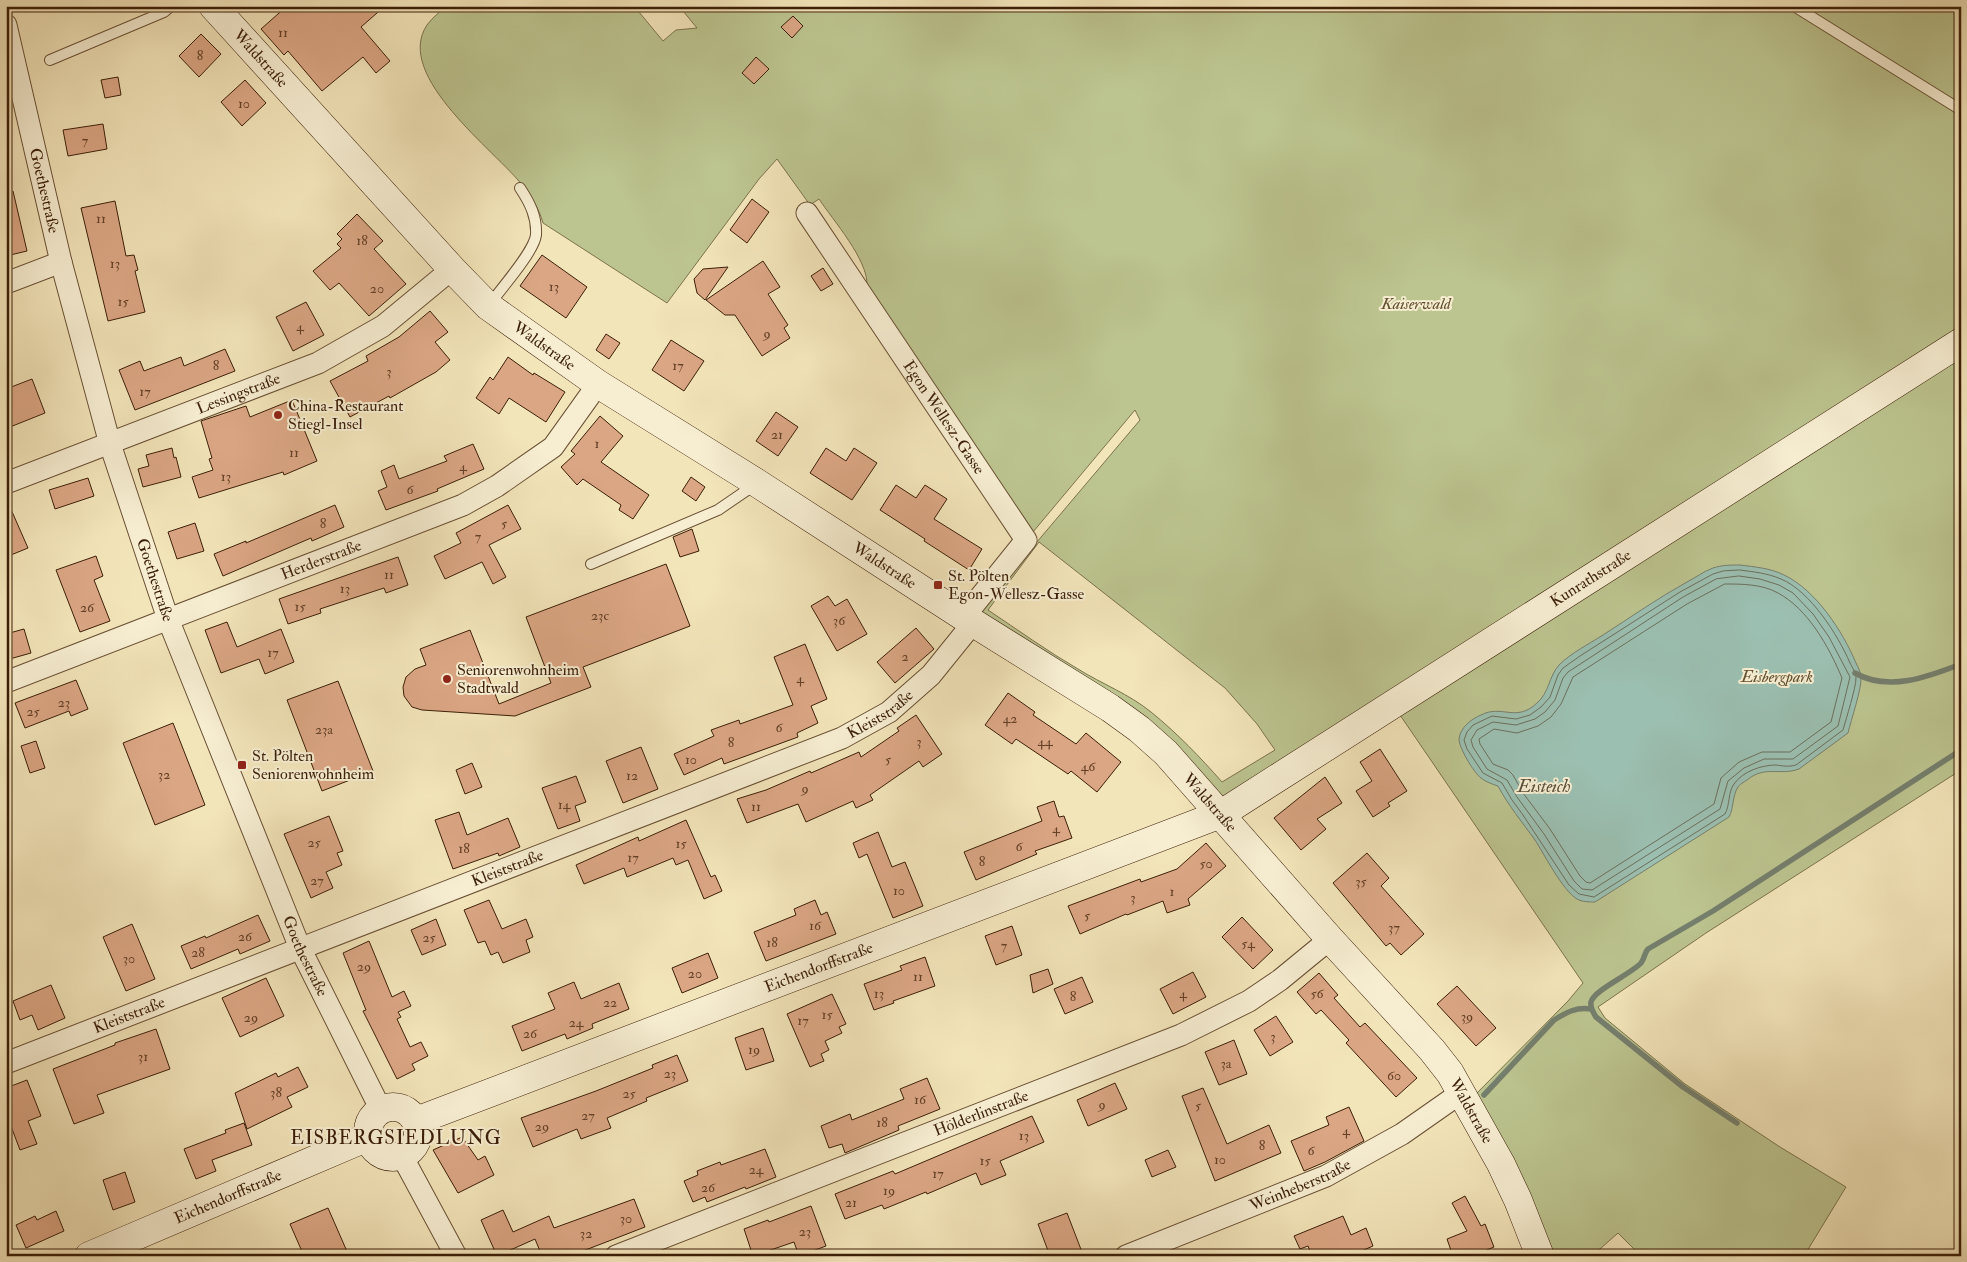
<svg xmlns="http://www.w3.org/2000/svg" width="1967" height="1262" viewBox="0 0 1967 1262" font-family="'IM FELL Double Pica',serif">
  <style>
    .green { fill: #bcc48f; stroke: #7c724c; fill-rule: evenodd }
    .water { fill: #9bbfb1; stroke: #757f6d }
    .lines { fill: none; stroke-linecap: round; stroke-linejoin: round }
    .shore { stroke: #6c6f5c; stroke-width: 1 }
    .stream { stroke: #757f6d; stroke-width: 5.5 }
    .building { fill: #dba684; stroke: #3c1f08 }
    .lane-casing { stroke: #6a5034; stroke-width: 12 }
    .street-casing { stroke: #6a5034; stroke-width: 23 }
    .secondary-casing { stroke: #3c1f08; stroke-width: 29 }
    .lane { stroke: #f7eed2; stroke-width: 10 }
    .street { stroke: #f7eed2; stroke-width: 21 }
    .secondary { stroke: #f7eed2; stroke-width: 28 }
    .poi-dot { fill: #8f2418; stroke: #f7eed2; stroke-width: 2 }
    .labels { text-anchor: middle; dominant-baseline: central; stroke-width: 4; stroke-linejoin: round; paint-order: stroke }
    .number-label { font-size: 14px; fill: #644127 }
    .street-label { font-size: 16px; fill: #3c1f08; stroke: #f7eed2 }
    .park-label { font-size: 16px; font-style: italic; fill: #625130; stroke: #f7eed2 }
    .poi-label { font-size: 16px; fill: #3c1f08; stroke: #f7eed2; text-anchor: start }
    .water-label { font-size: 18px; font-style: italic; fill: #584f3b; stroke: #f7eed2 }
    .quarter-label { font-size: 19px; letter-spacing: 1px; fill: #3c1f08; stroke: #f7eed2 }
  </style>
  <rect width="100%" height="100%" fill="#f3e5ba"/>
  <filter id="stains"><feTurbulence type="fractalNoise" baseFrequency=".004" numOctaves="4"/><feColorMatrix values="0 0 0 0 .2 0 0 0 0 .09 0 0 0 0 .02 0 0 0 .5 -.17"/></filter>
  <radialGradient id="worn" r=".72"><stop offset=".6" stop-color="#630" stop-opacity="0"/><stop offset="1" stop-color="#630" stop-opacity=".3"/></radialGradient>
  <!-- green -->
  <path class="green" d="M446,6H634L663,41L676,30L697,28L679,6H1961V332L1230,797L1222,796L981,612L982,607L1140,420L1135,410L1033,532L867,285C868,260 833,220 819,199L810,205L777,159L759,179L667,303L543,223C539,209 532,197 523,186C496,151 393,76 427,25C432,18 440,12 446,6ZM1039,542L1225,688L1257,724L1275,750L1222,782C1200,757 1177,733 1151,712C1129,694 1102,684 1078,669C1047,651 1018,630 988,610Z
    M1961,344V770L1706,933L1598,1007L1605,1018L1685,1084L1780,1147L1846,1187L1804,1256H1641L1618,1233L1592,1256H1549L1476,1094L1568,1001L1583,983L1400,715Z"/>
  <!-- water -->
  <path class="water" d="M1740,565C1755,567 1770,568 1784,575C1816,590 1843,632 1856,663C1858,667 1861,673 1861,677C1862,688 1851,720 1848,733L1799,769C1780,776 1765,765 1747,780C1744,782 1739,785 1738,787C1732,796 1734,808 1729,817L1595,902C1589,902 1582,902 1577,899C1563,891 1544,854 1535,840C1522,822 1508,805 1498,786C1492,784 1486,782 1481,778C1474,773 1459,748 1459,739C1460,728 1471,719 1481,715C1502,704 1516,723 1537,703C1549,693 1549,676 1559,665C1571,653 1589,644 1603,635C1631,617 1658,598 1687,582C1695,578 1704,571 1713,568C1722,565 1731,565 1740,565Z"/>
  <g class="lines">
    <!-- shore -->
    <path class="shore" d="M1740,570C1754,572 1767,573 1781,579C1810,591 1838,635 1850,663C1852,667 1856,673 1856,678C1856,688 1846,719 1843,730L1796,765C1789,767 1783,766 1776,765C1762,765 1743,771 1734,784C1728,792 1730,805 1725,814L1594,897L1579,894L1569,885L1523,815L1512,800L1502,783L1483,773L1467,749L1464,740L1467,732L1473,725L1492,716L1516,719L1530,715L1541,707L1550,697L1558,675L1563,668L1580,656L1680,592L1713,574L1723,571Z
      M1739,576L1760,579L1779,585L1793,593L1813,614L1829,637L1850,677L1838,726L1793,759H1764L1744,768L1728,781L1720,809L1592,890L1582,889L1574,881L1544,834L1517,797L1507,780L1487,769L1473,747L1471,740L1477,730L1493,722L1516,725L1535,719L1545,712L1555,700L1563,678L1568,672L1683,597L1716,579Z
      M1725,584C1742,584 1762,584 1778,593C1808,609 1829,647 1842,678L1831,722L1790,752H1762L1739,762L1721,778L1714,804L1590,883L1586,882L1580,876L1550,829L1523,793L1513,775L1508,770L1493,764L1480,744L1479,739L1494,729L1517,733L1538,726L1551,717L1561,704L1573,677L1687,604Z"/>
    <!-- stream -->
    <path class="stream" d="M1855,673C1888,692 1928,677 1961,664
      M1484,1095L1554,1020C1567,1012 1576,1007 1591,1009
      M1737,1123L1683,1087L1596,1017C1593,1012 1590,1008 1591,1002C1594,990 1631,974 1641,963C1645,958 1644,953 1648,949L1713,911L1961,750"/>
  </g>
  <!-- building -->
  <path class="building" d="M287,6H385L361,27L390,61L376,73L363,57L322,91L288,51L284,55L261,29Z
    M793,16L803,26L792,38L781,27Z
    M201,34L221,54L199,77L179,56Z
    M756,57L769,69L754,84L742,73Z
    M118,77L121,95L105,98L101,80Z
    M245,80L266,103L242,126L221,102Z
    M103,124L107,149L68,156L63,130Z
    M13,191L27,251L6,256V192Z
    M752,199L769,212L747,243L730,230Z
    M115,201L126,256L134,255L138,270L135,271L145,312L108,321L81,208Z
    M357,214L383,241L374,249L406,284L369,316L339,283L330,290L313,271L341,248L337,244L342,239L337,234Z
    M542,255L587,287L566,318L520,286Z
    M763,261L780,287L768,294L788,325L784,328L790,338L762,356L735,315H725L706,300Z
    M728,267L705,300L697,293L694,279L703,269Z
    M823,268L833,284L821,291L811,276Z
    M306,302L324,335L293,351L276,317Z
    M430,311L448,332L435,342L450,360L436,372L390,398L389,396L350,417L330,381L368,361L366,356L399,337Z
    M606,334L620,343L609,359L596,350Z
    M671,340L704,361L684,391L652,370Z
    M225,349L235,371L135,410L119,370L140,361L144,371L181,357L184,366Z
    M508,357L533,375L534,373L565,392L546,422L509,398L499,414L476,398L490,377L493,380Z
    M32,379L45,413L10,427L6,418V389Z
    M292,400L317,461L284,475L283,472L199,498L192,477L213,470L209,459L212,458L201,421L246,406L250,417Z
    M776,412L798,427L778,456L756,441Z
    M600,416L623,436L601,462L649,495L633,519L619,510L621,505L583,479L577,485L561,467L575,454L571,451Z
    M473,444L484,469L437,489L438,491L386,510L378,491L387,487L381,471L394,465L399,479L447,461L444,456Z
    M172,448L174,458L176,457L181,477L143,487L138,469L149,466L146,455Z
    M826,448L846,461L854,448L877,463L852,500L810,473Z
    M691,477L705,487L696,501L682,491Z
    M88,478L94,496L55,509L49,490Z
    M896,485L916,498L925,485L947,499L934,519L982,549L969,570L924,541L925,539L880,510Z
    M6,498L28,548L6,557Z
    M335,505L344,527L312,541L311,538L223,576L214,554L246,541V543Z
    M508,505L521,529L489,545L506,577L493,584L482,562L445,579L434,556L461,543L456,533Z
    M195,523L204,551L177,559L168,532Z
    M692,529L699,551L680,557L673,537Z
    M96,556L103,576L94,580L110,621L80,632L56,570Z
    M398,557L408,585L386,593L384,588L320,609L321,613L288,624L279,599Z
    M666,564L690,626L583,667L591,687L515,716L422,710L412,707L404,696L403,687L406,677L415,669L426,665L420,649L470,630L499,704L551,683L526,617Z
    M828,596L835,606L847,599L867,634L837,651L811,606Z
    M227,622L237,647L281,629L294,662L265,674L259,659L221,673L205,630Z
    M916,628L934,649L895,683L877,662Z
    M24,629L31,653L6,660V634Z
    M805,644L827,699L811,706L818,723L797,733L798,737L724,764L722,758L684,775L674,754L714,736L711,730L739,720L740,724L793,705L774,657Z
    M76,680L88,709L71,716L69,711L25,728L15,703Z
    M338,681L373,771L322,791L287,700Z
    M1008,693L1035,712L1033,715L1076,744L1086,733L1121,762L1097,792L1071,771L1068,774L1016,739L1012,744L985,725Z
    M916,715L942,754L923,767L919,761L870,795L873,800L856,808L853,801L806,822L798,804L747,823L737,799L766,790L810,771L811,773L859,752L861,757L899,731L897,728Z
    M173,723L205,805L155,825L123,743Z
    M36,741L45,768L30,773L21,746Z
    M641,747L658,789L623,803L606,761Z
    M1380,749L1407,791L1388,803L1390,806L1373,817L1356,791L1372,781L1360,762Z
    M472,763L482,787L465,794L456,770Z
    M576,776L586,802L575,806L580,821L558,829L542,788Z
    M1325,777L1342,803L1317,819L1326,829L1301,850L1274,818Z
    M1054,801L1059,817L1064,816L1072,838L1035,851L1037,854L976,880L964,852L1042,821L1037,807Z
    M459,812L467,835L508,818L520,847L499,856L498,853L453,869L435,820Z
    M329,816L343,851L337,853L342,865L326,872L333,888L311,898L284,834Z
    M686,820L711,877L715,875L722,891L704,899L688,860L676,865L673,858L627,877L624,868L584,884L576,865L638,837L639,841Z
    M878,832L892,867L905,862L923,906L893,918L867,854L859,858L853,843Z
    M1206,843L1226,866L1188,899L1190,905L1167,913L1163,901L1127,915L1126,914L1080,934L1068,906L1140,879L1141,882L1177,869Z
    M1367,853L1389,878L1381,886L1424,934L1401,955L1390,943L1386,946L1333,883Z
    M489,900L502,929L526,919L533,937L526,940L530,952L503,963L498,952L491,955L485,941L478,943L464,910Z
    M815,900L821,915L827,912L836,934L766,961L754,932L796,915L794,909Z
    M258,915L270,941L240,954L238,949L191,969L181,946L205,936L206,938Z
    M1242,917L1273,950L1253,969L1222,937Z
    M436,919L446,945L422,955L411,930Z
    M132,924L155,979L126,991L103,937Z
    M1012,926L1022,955L996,965L985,936Z
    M369,941L392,997L404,991L411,1006L398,1012L401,1017L397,1019L410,1047L421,1042L428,1056L412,1064L415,1070L397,1079L363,1011L366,1010L343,953Z
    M708,953L718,978L682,993L672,968Z
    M925,957L935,986L893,1001L894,1003L874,1010L864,984L902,970L900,966Z
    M1048,969L1053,984L1033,993L1030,975Z
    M1193,972L1206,997L1173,1014L1160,989Z
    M1319,973L1338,995L1334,998L1360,1027L1365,1023L1417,1078L1396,1097L1346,1043L1349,1040L1321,1010L1316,1014L1297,992Z
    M1082,977L1093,1002L1065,1014L1054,989Z
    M266,978L284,1016L240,1037L222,998Z
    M574,982L581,999L619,983L629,1009L592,1024L593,1028L567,1039L565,1034L522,1051L512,1026L555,1009L548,993Z
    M51,985L65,1018L38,1030L32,1015L20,1020L13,1001Z
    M1457,986L1496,1028L1476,1046L1437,1004Z
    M832,994L846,1024L839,1027L842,1033L825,1041L829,1050L821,1054L824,1061L810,1067L787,1014Z
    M1276,1016L1293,1042L1270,1056L1254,1030Z
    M763,1028L774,1061L746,1070L735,1038Z
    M156,1029L170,1069L97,1095L104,1113L74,1124L53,1069L115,1045V1043Z
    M1234,1040L1247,1074L1219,1085L1205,1052Z
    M677,1055L688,1081L646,1098L647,1101L607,1118L611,1128L581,1139L577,1129L533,1147L521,1118L596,1091L653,1068L652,1065Z
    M298,1067L308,1087L287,1097L292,1107L247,1129L235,1093L276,1073L278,1077Z
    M927,1078L940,1109L898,1126L899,1130L845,1153L842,1144L829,1148L821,1126L850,1114L852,1120L904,1099L900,1089Z
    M27,1080L41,1116L28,1121L37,1144L20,1150L6,1113V1088Z
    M1115,1083L1127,1109L1088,1126L1077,1100Z
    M1203,1088L1227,1144L1269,1125L1281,1153L1215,1181L1182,1096Z
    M1349,1107L1364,1141L1325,1162L1304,1171L1291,1141L1329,1125L1326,1117Z
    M1032,1116L1044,1142L1000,1161L1006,1175L981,1185L976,1173L927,1194L926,1192L884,1209L882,1205L845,1219L835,1194L893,1171L895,1174Z
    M244,1123L252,1145L212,1160L216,1171L196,1179L184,1149L226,1133L225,1130Z
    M462,1137L478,1160L485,1156L494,1175L458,1193L433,1150Z
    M765,1149L776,1177L746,1189L745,1187L707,1202L705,1197L693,1202L684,1181L698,1175L697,1171L720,1162L721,1165Z
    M1168,1150L1176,1167L1152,1177L1145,1160Z
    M125,1172L135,1202L113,1210L103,1180Z
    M1465,1196L1481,1226L1485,1224L1494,1247L1472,1256H1453L1447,1239L1467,1231L1452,1203Z
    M634,1199L645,1227L570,1256H542L535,1239L497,1256L481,1220L503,1210L513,1232L549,1216L554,1228Z
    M811,1206L826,1246L799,1256L794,1242L753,1256L744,1229L768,1220L769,1222Z
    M328,1208L349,1256H304L290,1224Z
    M56,1211L64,1231L26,1248L16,1225L35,1216L37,1220Z
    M1067,1213L1082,1252L1071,1256H1050L1038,1224Z
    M1343,1216L1351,1235L1366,1228L1373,1246L1350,1256H1312L1308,1246L1300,1249L1294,1236Z"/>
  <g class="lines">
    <defs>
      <path id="lane" d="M1794,6L1961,110
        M50,60L164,12L171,6
        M489,305C500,290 534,252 536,235C537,217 530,203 520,188
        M591,564L718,510L756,484"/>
      <g id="street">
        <path id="s1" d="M6,25L61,262L110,444L168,619L300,948L381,1110"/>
        <path id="s2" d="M807,213L1026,540L964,617"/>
        <path d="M6,283L61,262"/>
        <path id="s3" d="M6,483L318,363L383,326L452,269"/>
        <path id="s4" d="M6,682L463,505L497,486L553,447L598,384"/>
        <path id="s5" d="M6,1063L842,738L889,712L931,675L973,623"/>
        <path d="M402,1156L456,1256"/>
        <path id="s6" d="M616,1256L1181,1035L1249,1001L1280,980L1330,939"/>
        <path id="s7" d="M1126,1256L1326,1176L1402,1134L1462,1092"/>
      </g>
      <g id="secondary">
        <path id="s8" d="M213,6L452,269L488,306L598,384L757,483L964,617L1110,708L1139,729L1166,753L1330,939L1432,1050L1450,1073L1501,1164L1518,1200L1540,1256"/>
        <circle cx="393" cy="1132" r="25"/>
        <path id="s9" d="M416,1121L1221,814L1961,342"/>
        <path id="s10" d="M89,1256L368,1137"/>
      </g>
    </defs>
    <!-- lane casing -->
    <use href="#lane" class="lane-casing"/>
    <!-- street casing -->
    <use href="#street" class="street-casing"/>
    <!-- secondary casing -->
    <use href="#secondary" class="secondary-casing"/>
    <!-- lane -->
    <use href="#lane" class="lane"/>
    <!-- street -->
    <use href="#street" class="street"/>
    <!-- secondary -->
    <use href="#secondary" class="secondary"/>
  </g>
  <!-- markers -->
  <g class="poi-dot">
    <circle cx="278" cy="415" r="5"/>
    <rect x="933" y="580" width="10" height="10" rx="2.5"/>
    <circle cx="447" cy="679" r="5"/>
    <rect x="237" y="760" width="10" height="10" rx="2.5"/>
  </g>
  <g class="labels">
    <!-- number labels -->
    <g class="number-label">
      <text x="283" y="32">11</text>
      <text x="200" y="55">8</text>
      <text x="244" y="103">10</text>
      <text x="85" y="140">7</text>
      <text x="101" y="218">11</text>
      <text x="362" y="240">18</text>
      <text x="115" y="263">13</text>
      <text x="554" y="286">13</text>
      <text x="377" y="288">20</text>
      <text x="123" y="301">15</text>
      <text x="300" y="326">4</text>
      <text x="767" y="333">9</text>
      <text x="216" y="365">8</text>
      <text x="678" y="365">17</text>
      <text x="389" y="371">3</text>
      <text x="145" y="391">17</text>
      <text x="777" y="434">21</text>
      <text x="597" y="443">1</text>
      <text x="294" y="452">11</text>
      <text x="463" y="466">4</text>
      <text x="226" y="476">13</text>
      <text x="410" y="489">6</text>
      <text x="323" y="523">8</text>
      <text x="504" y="523">5</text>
      <text x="478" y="536">7</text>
      <text x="389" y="574">11</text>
      <text x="345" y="588">13</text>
      <text x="300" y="606">15</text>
      <text x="87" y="607">26</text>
      <text x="600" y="615">23c</text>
      <text x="839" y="620">36</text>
      <text x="273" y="652">17</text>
      <text x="905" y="656">2</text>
      <text x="800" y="678">4</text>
      <text x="64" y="702">23</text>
      <text x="33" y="711">25</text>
      <text x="1010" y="718">42</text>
      <text x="779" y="727">6</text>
      <text x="324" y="729">23a</text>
      <text x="919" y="741">3</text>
      <text x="1045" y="741">44</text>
      <text x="731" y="742">8</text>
      <text x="691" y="759">10</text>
      <text x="888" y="759">5</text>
      <text x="1088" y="766">46</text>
      <text x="164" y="774">32</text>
      <text x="632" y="775">12</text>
      <text x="805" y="788">9</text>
      <text x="564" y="804">14</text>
      <text x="756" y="806">11</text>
      <text x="1056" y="828">4</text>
      <text x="314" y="842">25</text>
      <text x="681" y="843">15</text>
      <text x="1019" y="846">6</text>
      <text x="464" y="848">18</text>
      <text x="633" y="857">17</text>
      <text x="982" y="861">8</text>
      <text x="1206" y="863">50</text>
      <text x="317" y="880">27</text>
      <text x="1361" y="881">35</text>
      <text x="899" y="890">10</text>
      <text x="1172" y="891">1</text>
      <text x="1133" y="897">3</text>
      <text x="1087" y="915">5</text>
      <text x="815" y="925">16</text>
      <text x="1394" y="927">37</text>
      <text x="245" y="936">26</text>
      <text x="429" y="937">25</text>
      <text x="772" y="942">18</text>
      <text x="1248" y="943">54</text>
      <text x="1004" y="945">7</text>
      <text x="198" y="952">28</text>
      <text x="129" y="958">30</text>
      <text x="364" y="966">29</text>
      <text x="695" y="973">20</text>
      <text x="918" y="976">11</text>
      <text x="879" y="993">13</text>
      <text x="1183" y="993">4</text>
      <text x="1317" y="993">56</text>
      <text x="1073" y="996">8</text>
      <text x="610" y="1002">22</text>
      <text x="827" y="1014">15</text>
      <text x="1467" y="1016">39</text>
      <text x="251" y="1017">29</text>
      <text x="803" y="1020">17</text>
      <text x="576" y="1022">24</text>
      <text x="530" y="1033">26</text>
      <text x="1273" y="1036">3</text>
      <text x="754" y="1049">19</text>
      <text x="143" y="1056">31</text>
      <text x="1226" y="1063">3a</text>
      <text x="670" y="1073">23</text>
      <text x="1394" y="1075">60</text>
      <text x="276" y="1092">38</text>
      <text x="629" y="1093">25</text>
      <text x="920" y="1099">16</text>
      <text x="1102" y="1104">9</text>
      <text x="1198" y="1105">5</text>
      <text x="588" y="1115">27</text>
      <text x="882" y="1122">18</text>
      <text x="542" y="1126">29</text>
      <text x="1346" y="1130">4</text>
      <text x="1024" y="1135">13</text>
      <text x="1262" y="1145">8</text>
      <text x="1311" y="1150">6</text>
      <text x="1220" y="1159">10</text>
      <text x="985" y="1160">15</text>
      <text x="756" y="1169">24</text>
      <text x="938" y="1173">17</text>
      <text x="708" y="1187">26</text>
      <text x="889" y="1190">19</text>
      <text x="851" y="1202">21</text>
      <text x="626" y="1218">30</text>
      <text x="805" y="1231">23</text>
      <text x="586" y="1233">32</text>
    </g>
    <!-- street labels -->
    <g class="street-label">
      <text stroke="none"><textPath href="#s8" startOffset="71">Waldstraße</textPath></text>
      <text stroke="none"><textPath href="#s1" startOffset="170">Goethestraße</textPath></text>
      <text stroke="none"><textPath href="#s8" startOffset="476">Waldstraße</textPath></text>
      <text stroke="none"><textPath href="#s3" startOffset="249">Lessingstraße</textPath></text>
      <text stroke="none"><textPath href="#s2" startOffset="246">Egon Wellesz-Gasse</textPath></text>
      <text stroke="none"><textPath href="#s4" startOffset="338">Herderstraße</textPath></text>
      <text stroke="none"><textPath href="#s8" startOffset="881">Waldstraße</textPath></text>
      <text stroke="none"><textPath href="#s9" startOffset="1300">Kunrathstraße</textPath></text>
      <text stroke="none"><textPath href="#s1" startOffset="575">Goethestraße</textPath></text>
      <text stroke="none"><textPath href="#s5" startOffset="942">Kleiststraße</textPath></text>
      <text stroke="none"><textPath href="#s8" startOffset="1286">Waldstraße</textPath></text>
      <text stroke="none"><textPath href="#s5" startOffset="538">Kleiststraße</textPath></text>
      <text stroke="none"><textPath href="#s1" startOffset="980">Goethestraße</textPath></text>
      <text stroke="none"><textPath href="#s9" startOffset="431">Eichendorffstraße</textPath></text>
      <text stroke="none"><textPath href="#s5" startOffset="132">Kleiststraße</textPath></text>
      <text stroke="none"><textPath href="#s8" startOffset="1691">Waldstraße</textPath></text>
      <text stroke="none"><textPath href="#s6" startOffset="392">Hölderlinstraße</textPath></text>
      <text stroke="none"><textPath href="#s7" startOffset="188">Weinheberstraße</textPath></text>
      <text stroke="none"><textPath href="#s10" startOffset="151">Eichendorffstraße</textPath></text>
    </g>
    <!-- park labels -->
    <g class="park-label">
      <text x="1416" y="304">Kaiserwald</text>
      <text x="1777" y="677">Eisbergpark</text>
    </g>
    <!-- poi labels -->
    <g class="poi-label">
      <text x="288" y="406">China-Restaurant<tspan x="288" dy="18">Stiegl-Insel</tspan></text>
      <text x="948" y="576">St. Pölten<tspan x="948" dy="18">Egon-Wellesz-Gasse</tspan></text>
      <text x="457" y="670">Seniorenwohnheim<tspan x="457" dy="18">Stadtwald</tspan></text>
      <text x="252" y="756">St. Pölten<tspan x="252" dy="18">Seniorenwohnheim</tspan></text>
    </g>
    <!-- water labels -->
    <g class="water-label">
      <text x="1544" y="786">Eisteich</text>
    </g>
    <!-- quarter labels -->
    <g class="quarter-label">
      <text x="396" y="1138">EISBERGSIEDLUNG</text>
    </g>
  </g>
  <!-- margin -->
  <rect width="1967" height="1262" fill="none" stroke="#f3e5ba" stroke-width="25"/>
  <rect x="8" y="8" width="1952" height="1247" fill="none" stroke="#3c1f08" stroke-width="2.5"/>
  <rect x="12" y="12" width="1942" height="1237" fill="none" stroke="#3c1f08"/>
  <rect width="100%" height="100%" filter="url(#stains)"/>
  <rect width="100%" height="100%" fill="url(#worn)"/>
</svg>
